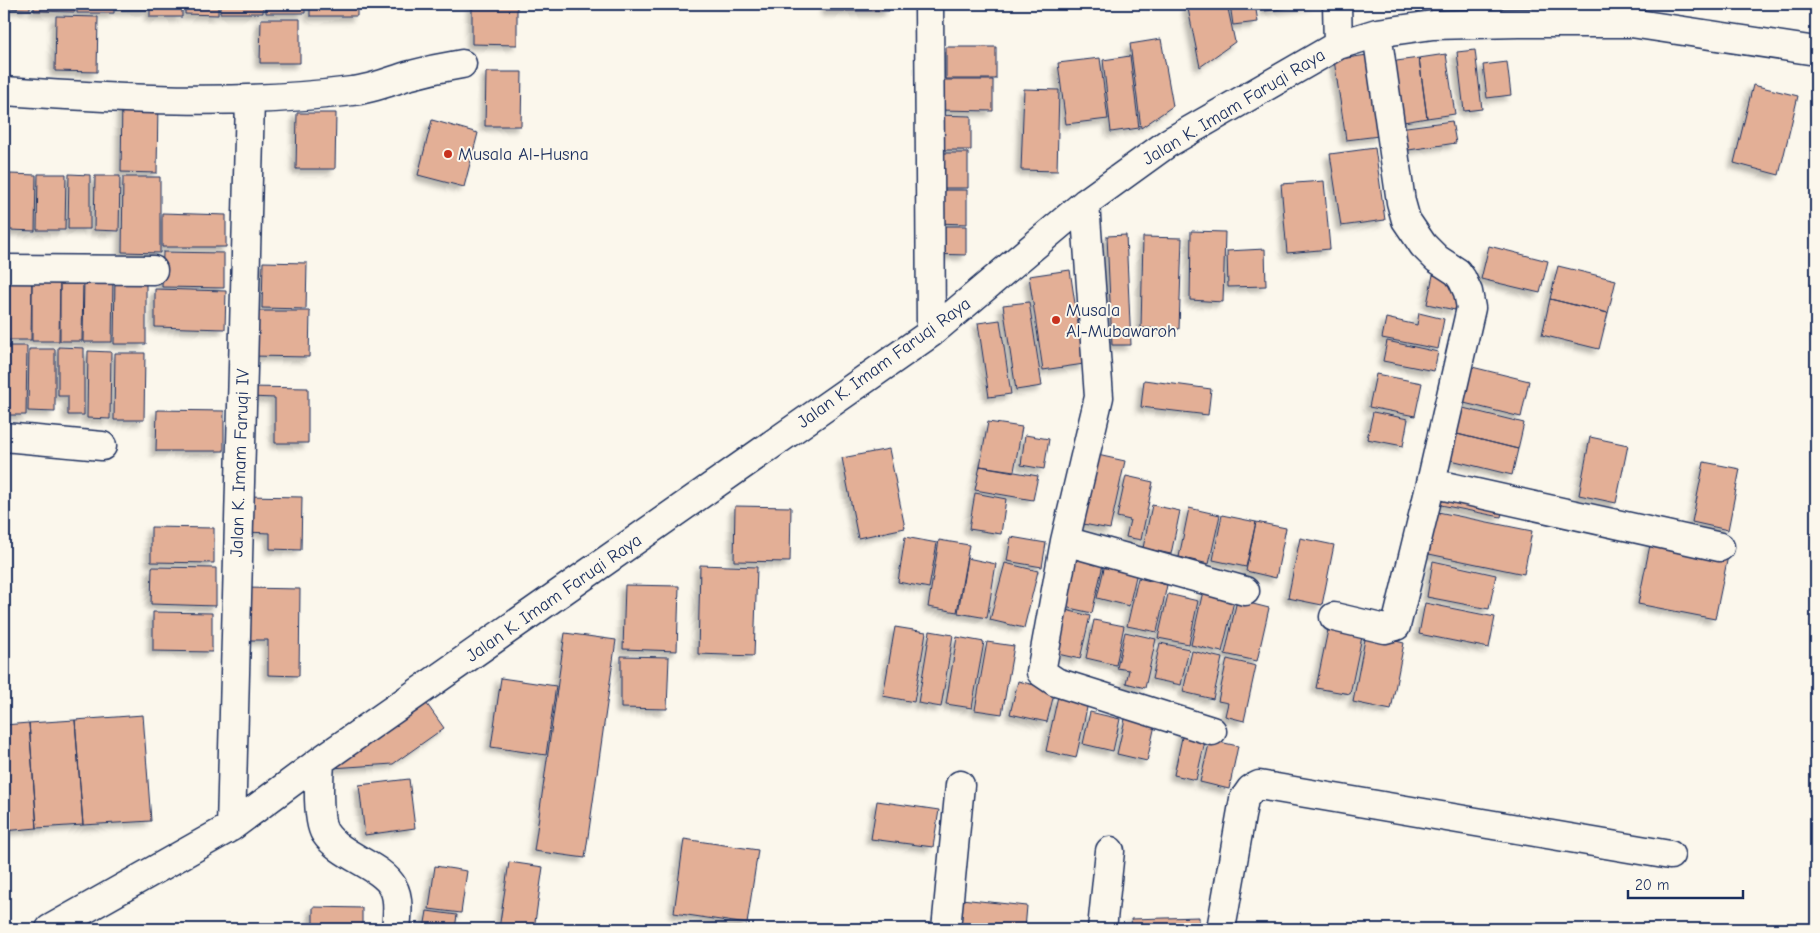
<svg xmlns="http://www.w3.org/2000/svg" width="1820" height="933" viewBox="0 0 1820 933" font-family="'Comic Neue',sans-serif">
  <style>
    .building { fill: #e3af96; stroke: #1b2f5e; filter: url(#shadow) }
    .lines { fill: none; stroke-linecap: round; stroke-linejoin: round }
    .minor-casing { stroke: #1b2f5e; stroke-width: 31 }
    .minor { stroke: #fbf7ec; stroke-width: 28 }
    .poi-dot { fill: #c8321e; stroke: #fbf7ec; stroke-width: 2 }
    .labels { text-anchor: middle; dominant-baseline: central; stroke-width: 4; stroke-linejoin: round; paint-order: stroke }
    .street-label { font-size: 18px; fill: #1b2f5e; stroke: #fbf7ec }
    .poi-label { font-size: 18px; fill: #1b2f5e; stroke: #fbf7ec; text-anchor: start }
  </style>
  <defs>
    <filter id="shadow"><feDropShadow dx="-4.5" dy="4.5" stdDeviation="2.5" flood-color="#0004"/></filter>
  </defs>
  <rect width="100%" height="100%" fill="#fbf7ec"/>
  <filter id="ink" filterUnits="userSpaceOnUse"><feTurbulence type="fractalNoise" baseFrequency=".02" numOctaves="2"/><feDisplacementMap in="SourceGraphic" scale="10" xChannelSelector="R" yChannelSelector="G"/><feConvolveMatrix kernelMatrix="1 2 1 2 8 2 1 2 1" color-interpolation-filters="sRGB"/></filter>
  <g filter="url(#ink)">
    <!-- building -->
    <path class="building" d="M4,4H30V9L4,8Z
      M34,4H75V12L34,11Z
      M77,4H114V13H77Z
      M115,4H148V10H115Z
      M150,4H182V17H150Z
      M185,4H218V15L185,14Z
      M220,4H263V13H220Z
      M266,4H305V13H266Z
      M310,4H357V16H310Z
      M472,4H517V45L472,44Z
      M826,4H889V11H826Z
      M1187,4H1227L1235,42L1200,67Z
      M1230,4H1255L1258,22L1233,25Z
      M1264,4H1314V5L1265,11Z
      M56,16L98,17L97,72L55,71Z
      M261,19H300V63H260Z
      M1161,39L1173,106L1141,128L1130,44Z
      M946,47H996V79H946Z
      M1475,50L1482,109L1464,111L1457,52Z
      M1446,54L1455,114L1427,118L1419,58Z
      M1367,55L1379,136L1346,140L1334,60Z
      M1130,56L1139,128L1111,132L1103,60Z
      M1100,58L1108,119L1066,124L1058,63Z
      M1419,58L1427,118L1398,123L1389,62Z
      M1507,62L1511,95L1487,98L1483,65Z
      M486,72H522L521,126H485Z
      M939,80H993V111L939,110Z
      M1753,85L1798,96L1779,175L1734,163Z
      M1024,89L1059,90L1057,171L1021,170Z
      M122,99L158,100L157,173L121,172Z
      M297,113H336L335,169H296Z
      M934,115L971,116V150H934Z
      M432,120L478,133L464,187L418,175Z
      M1452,121L1456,143L1402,151L1399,128Z
      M1375,148L1385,220L1341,226L1330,154Z
      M933,153H968V188H932Z
      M4,171H8V228H4Z
      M10,174L36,175L35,231L10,230Z
      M38,174H66L65,230H37Z
      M69,174L90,175V229H68Z
      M95,176H120L119,231L94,230Z
      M123,177H160V253L122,252Z
      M1324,181L1330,249L1287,253L1281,184Z
      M935,190H967V224L935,223Z
      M162,213L226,215V247H162Z
      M932,226H966V255L932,254Z
      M1191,231L1225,232L1223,302L1190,300Z
      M1126,235L1131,345H1112L1107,236Z
      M1143,237L1182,238L1179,329L1141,328Z
      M1489,246L1548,261L1540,293L1481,279Z
      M1265,249L1266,286L1228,287L1227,251Z
      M163,252L224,253V288L162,287Z
      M263,262L307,263L306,309L262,308Z
      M1558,266L1616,280L1608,313L1550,299Z
      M1070,270L1084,364L1043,370L1029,276Z
      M6,274L32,275L31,340H5Z
      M32,274L60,275L59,341H32Z
      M1433,275L1460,281L1455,310L1427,304Z
      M84,277H113L112,342H83Z
      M60,278H83L82,341H60Z
      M115,278L146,279V344H114Z
      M155,289L226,291L225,329L155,327Z
      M1550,299L1608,313L1599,349L1542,335Z
      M1029,302L1042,386L1016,390L1003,305Z
      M253,311H310L309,357L253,356Z
      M1419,313L1444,319L1438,349L1382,338L1386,318L1417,325Z
      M1000,320L1011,394L989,397L978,323Z
      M1387,341L1438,352L1434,371L1383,361Z
      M4,346H27L26,415H4Z
      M58,347L84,348V415H68V396H58Z
      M29,349H55V412L28,411Z
      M88,351L111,352L110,419L87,418Z
      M115,353H145L144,420H114Z
      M1468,366L1529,381L1521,417L1460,402Z
      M1376,374L1422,383L1415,416L1369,407Z
      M1144,380L1211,389L1208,415L1141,407Z
      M249,387L308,388V443H275V398L249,397Z
      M1459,407L1524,423L1518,449L1453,433Z
      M157,410L224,411V451H156Z
      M1373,412L1408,419L1403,446L1367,439Z
      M988,422L1022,427L1014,471L980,466Z
      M1453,433L1518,449L1512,475L1447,459Z
      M1025,435L1049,439L1044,469L1021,465Z
      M1590,437L1628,445L1616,503L1579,495Z
      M889,449L905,528L858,538L842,458Z
      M1093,454L1125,461L1110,529L1078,523Z
      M1704,462L1740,469L1728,530L1692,522Z
      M980,466L1038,476L1033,500L975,490Z
      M1126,476L1153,482L1141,540L1126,537L1130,520L1117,517Z
      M1440,487L1505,500L1501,517L1436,504Z
      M975,493L1006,499L1001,534L969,529Z
      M245,496L302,497L301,550L270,549V533L245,532Z
      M1152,505L1180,511L1171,554L1143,548Z
      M735,506L791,507L790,562L734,561Z
      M1189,508L1220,515L1209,564L1179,557Z
      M1438,512L1532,531L1524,574L1429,554Z
      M1222,515L1256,522L1246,567L1213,560Z
      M1256,522L1286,528L1276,578L1246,571Z
      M151,527L214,528V563L151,562Z
      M905,537L937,543L929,588L898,582Z
      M1011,537L1046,543L1042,567L1007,561Z
      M1300,538L1334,545L1322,605L1288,598Z
      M939,540L969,545L957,612L928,607Z
      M1651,540L1728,556L1715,619L1638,604Z
      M1072,552L1104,560L1092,613L1060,606Z
      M967,558L996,564L987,618L958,613Z
      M1106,560L1138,568L1129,606L1097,598Z
      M1433,561L1496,575L1489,609L1427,597Z
      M1005,563L1038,571L1024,628L990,620Z
      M700,565L757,567L754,656L698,654Z
      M152,567L216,568V606L151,604Z
      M1138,578L1167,585L1157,632L1127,626Z
      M625,585L679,586L677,651L623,649Z
      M245,588L300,589L299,676L268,675V640H245Z
      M1203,591L1235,597L1222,652L1191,645Z
      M1168,594L1198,601L1189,644L1158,638Z
      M1237,600L1269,608L1257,661L1225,654Z
      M1425,603L1495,617L1489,648L1419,634Z
      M1058,608L1090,616L1080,659L1049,652Z
      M153,612L212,613V652L153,651Z
      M1094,620L1124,626L1116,665L1086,658Z
      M1329,625L1363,632L1350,694L1316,688Z
      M895,627L926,632L914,702L883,696Z
      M930,631L953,635L941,707L918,703Z
      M1125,632L1156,639L1145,688L1126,683L1129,670L1117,668Z
      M565,633L616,640L585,858L534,851Z
      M1366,634L1404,643L1391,710L1353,702Z
      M957,637L984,642L972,708L946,704Z
      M987,642L1014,646L1002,714L975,710Z
      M1160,643L1189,649L1181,685L1152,679Z
      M1192,651L1222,658L1213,699L1183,692Z
      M621,656L669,657L667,709L621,708Z
      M1227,659L1256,666L1244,721L1225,716L1228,703L1218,701Z
      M501,678L556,686L546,755L491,747Z
      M1018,681L1055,690L1047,722L1010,714Z
      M1058,696L1088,703L1076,758L1046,751Z
      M424,700L444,728L393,764L332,768Z
      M1090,712L1120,719L1113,751L1083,744Z
      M143,715L151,821L83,825L75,720Z
      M1125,719L1155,725L1147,761L1117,754Z
      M75,720L83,825L37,828L29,723Z
      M29,723L37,828L4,831V725Z
      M1184,728L1207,733L1196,780L1174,775Z
      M1210,740L1238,746L1229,789L1200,782Z
      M409,779L415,828L365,835L359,785Z
      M877,801L939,810L933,847L871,839Z
      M684,839L758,850L747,924L674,913Z
      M509,862L543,867L534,929H499Z
      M435,866L467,871L461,913L429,909Z
      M961,899L1027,906L1025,929H958Z
      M313,907L362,908V929H313Z
      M427,911L457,915L455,929H424Z
      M1199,917V929H1132L1131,919Z"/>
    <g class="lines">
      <defs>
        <path id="minor" d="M929,4L931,333
          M1337,4L1338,45
          M4,91C121,99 235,106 352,91C371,89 388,82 407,76C425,71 443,67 462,64
          M1085,203L1099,397L1065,541L1041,672L1056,682L1212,731
          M4,269L153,270
          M4,437L102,446
          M1431,483L1720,547
          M1065,541L1245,591
          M1334,617L1385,629L1396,626L1431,483L1471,308L1468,292L1462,279L1457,272L1437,259L1423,245L1406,220L1401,202L1377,33
          M320,761C319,776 317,821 325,833C341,857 381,865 393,887C400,899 397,917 396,929
          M231,827L250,100
          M50,929L231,827L320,761L931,333L1085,203L1168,143L1338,45L1377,33L1433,25L1519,23H1631L1816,51
          M946,929L960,785
          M1102,929L1110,851
          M1221,929L1244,799L1251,789L1259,785L1670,855"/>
      </defs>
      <!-- minor casing -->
      <use href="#minor" class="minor-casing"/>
      <!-- minor -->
      <use href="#minor" class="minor"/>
    </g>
  </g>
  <!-- markers -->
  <g class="poi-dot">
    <circle cx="448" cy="154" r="5"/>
    <circle cx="1056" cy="320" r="5"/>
  </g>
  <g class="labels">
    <!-- street labels -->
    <g class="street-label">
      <text transform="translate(1234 107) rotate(-31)">Jalan K. Imam Faruqi Raya</text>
      <text transform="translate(884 363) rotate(-36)">Jalan K. Imam Faruqi Raya</text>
      <text transform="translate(240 463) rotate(-88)">Jalan K. Imam Faruqi IV</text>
      <text transform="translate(554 598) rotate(-35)">Jalan K. Imam Faruqi Raya</text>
    </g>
    <!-- poi labels -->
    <g class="poi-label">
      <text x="458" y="154">Musala Al-Husna</text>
      <text x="1066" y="310">Musala<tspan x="1066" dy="21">Al-Mubawaroh</tspan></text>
    </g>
  </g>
  <!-- margin -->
  <rect width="1820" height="933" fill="none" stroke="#fbf7ec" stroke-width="20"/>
  <rect x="10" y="10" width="1800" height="913" fill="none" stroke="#1b2f5e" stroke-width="2" filter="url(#ink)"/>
  <!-- scale -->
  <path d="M1628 890v8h115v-8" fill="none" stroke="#1b2f5e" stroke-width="2.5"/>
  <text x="1635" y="890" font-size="15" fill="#1b2f5e" stroke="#fbf7ec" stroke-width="4" paint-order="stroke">20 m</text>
</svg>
